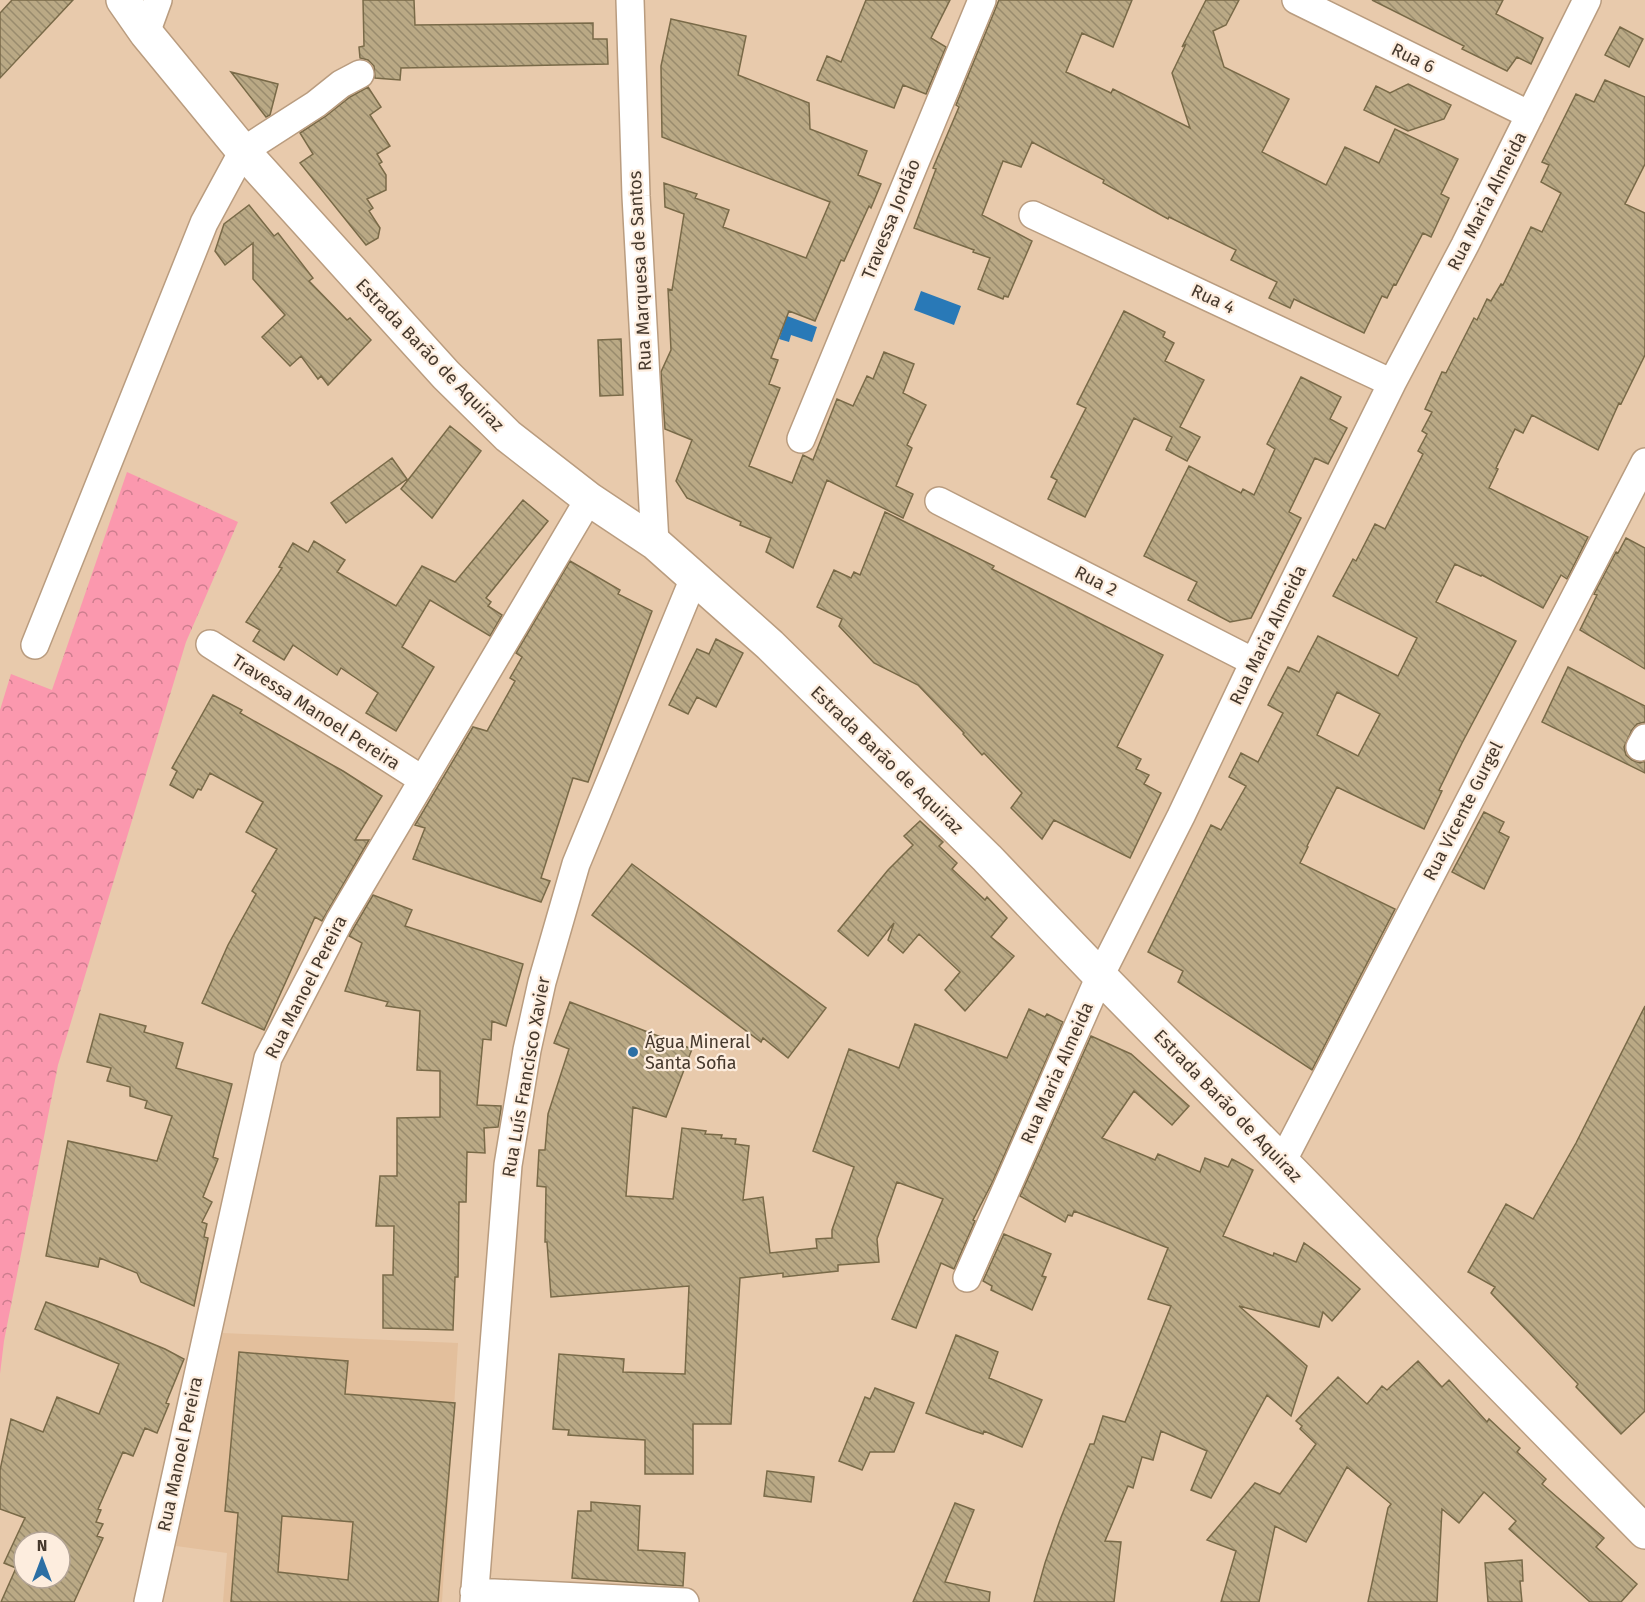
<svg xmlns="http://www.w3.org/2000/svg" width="1645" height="1602" viewBox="0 0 1645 1602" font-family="'Fira Sans',sans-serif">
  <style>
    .built { fill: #e3bf9c }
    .forest { fill: url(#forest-crowns) }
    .water { fill: #2979b7 }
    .building { fill: url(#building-back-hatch); stroke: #796a48; stroke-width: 1.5; fill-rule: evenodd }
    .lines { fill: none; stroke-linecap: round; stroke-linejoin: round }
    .street-casing { stroke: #b99c7f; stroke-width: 30 }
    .secondary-casing { stroke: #b99c7f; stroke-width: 36 }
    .street { stroke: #fff; stroke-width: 27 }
    .secondary { stroke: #fff; stroke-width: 33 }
    .poi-dot { fill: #2c6fa4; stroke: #fdedde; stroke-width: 2 }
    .labels { text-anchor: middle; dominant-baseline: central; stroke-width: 4.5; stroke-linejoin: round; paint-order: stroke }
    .street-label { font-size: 18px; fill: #46392d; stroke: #fdedde }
    .poi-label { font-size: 18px; fill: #46392d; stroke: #fdedde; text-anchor: start }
  </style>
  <defs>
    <pattern id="forest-crowns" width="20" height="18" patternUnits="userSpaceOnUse" patternTransform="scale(1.5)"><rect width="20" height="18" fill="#fb98ae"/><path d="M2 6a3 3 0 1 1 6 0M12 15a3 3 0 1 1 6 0" fill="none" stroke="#cd7d8e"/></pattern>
    <pattern id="building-back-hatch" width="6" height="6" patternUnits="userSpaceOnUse" patternTransform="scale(1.5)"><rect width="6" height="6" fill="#baa985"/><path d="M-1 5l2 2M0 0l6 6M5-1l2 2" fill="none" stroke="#998b6d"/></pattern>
  </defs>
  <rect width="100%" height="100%" fill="#e8caac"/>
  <!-- built -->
  <path class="built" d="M223,1333L458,1343L442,1602H223L227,1553L176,1546Z"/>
  <!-- forest -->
  <path class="forest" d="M127,472L238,522L186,642L58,1065L4,1341L0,1374V710L11,674L52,690Z"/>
  <!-- water -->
  <path class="water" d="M921,291L961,306L954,325L914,310Z
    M787,316L817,327L812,342L791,335L789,342L779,339Z"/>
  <!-- building -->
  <path class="building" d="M12,0H73L0,78V13Z
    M363,0H414L415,25L593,23V39H607L608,64L401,68L400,80L375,78L374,66L368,60L360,58L359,47L364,46Z
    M866,0H950L931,38L946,47L926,94L903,85L894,108L817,80L827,56L841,62Z
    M999,0H1132L1113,47L1082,33L1066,72L1111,93L1113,89L1190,128L1172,73L1186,44L1182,47L1206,0H1239L1226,25L1213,31L1224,67L1289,99L1262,152L1326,185L1345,147L1379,163L1395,129L1458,159L1441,194L1449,198L1431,237L1423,233L1396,285L1394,284L1387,298L1382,296L1364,333L1294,299L1290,308L1269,298L1277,282L1231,260L1236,250L1169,217L1168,219L1103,183L1104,180L1032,142L1021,167L1003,161L982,215L1032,241L1008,297L1004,296L1003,299L978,289L990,258L973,252L974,250L914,228L936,169L933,168L959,107L956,105Z
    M1372,0H1503L1496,14L1543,38L1531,64L1517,57L1507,71L1462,49L1464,46Z
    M671,19L746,36L738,75L809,103L810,129L867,151L858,175L881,184L871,208L869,206L844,261L841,260L815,321L789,311L771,358L778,360L769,384L780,388L749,466L792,483L803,455L813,460L837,399L853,406L867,376L873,379L884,352L914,364L903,393L926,405L907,445L912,448L896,486L913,494L903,518L827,480L793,568L766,552L771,538L740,525L741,522L687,498L676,481L692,440L665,429L661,372L671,350L668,289L672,290L684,214L665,207L664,183L697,194L695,198L729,210L723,227L806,258L830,202L662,137L661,66Z
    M1620,27L1643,39L1629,67L1605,55Z
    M231,72L278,84L270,115L266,117Z
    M1605,80L1645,97V164L1625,204L1645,213V355L1621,404L1619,403L1598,450L1532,415L1523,433L1515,429L1496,468L1498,469L1489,488L1588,537L1567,579L1561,575L1543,608L1482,575L1481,576L1455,564L1436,602L1516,641L1462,743L1439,790L1442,791L1424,829L1337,787L1307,846L1308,847L1300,863L1395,909L1312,1070L1178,982L1183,971L1148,952L1211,825L1221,830L1246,786L1229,777L1241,753L1258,762L1283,713L1268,705L1288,667L1299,672L1318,636L1398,676L1417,638L1333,596L1353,559L1356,561L1375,524L1385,529L1423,454L1418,451L1427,434L1422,431L1432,412L1425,409L1442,372L1446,373L1474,318L1477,320L1487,299L1491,301L1501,284L1503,285L1531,227L1542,232L1561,193L1541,182L1549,165L1542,162L1576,94L1594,102ZM1337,692L1380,714L1358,756L1317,735Z
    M1408,84L1451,105L1444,119L1408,131L1364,110L1376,86L1390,93Z
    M368,87L381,107L370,115L390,146L377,154L382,162L379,164L386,175V190L367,199L373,208L369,211L380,228L378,238L366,245L300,163L313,154L300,133L326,116L350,97Z
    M249,205L274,236L278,233L313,278L309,281L347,320L350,318L371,340L328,385L321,376L318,379L301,356L290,366L262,337L285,315L253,279V243L225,265L215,251L224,224Z
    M1124,311L1165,332L1163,337L1174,343L1165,361L1204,380L1180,427L1200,437L1187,461L1166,450L1172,437L1134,418L1085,517L1048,499L1057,480L1051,477L1086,408L1077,404Z
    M621,339L623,395L600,396L598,340Z
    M1301,377L1341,397L1330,419L1347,428L1328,464L1315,458L1289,512L1301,518L1251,618L1230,622L1188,600L1197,582L1144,556L1189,466L1241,493L1243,489L1254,495L1275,449L1267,444Z
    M450,426L481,451L432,518L401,489Z
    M392,458L407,479L346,523L331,503Z
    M523,500L548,521L486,598L491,602L488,606L502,615L490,636L430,600L402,647L434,667L396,731L366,713L378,693L341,668L337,675L293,645L284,660L253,641L260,630L246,622L282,568L279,567L293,543L308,552L314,541L345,560L337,572L396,606L422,566L455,582Z
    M885,512L994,566L992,569L1163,655L1117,747L1141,759L1136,769L1149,775L1144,784L1161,793L1130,858L1054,820L1042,839L1011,808L1022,793L984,753L982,755L963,734L964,733L918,685L874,663L839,626L842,619L817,607L834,570L851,578L854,572L860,575Z
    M1626,538L1645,548V669L1580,630L1597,595L1594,594L1616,552L1618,553Z
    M570,561L620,590L618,594L652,611L588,782L573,778L541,878L550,881L541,902L413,859L425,828L415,825L473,727L487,731L515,681L510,678L522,657L516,653Z
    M716,639L743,653L716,707L697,697L688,714L669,705L697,649L709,654Z
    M1568,667L1645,706V722L1637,724L1632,730L1624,747L1626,755L1632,760L1640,763L1645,761V773L1542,722Z
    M213,695L242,710L240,713L343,771L382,796L355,840H369L322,921L315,917L264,1030L202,1003L228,945L256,894L252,891L277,849L246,832L263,802L210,773L201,790L198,789L193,798L170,785L177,771L172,768Z
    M1484,812L1504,822L1499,832L1509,837L1484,889L1452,872Z
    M920,821L943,842L939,846L957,863L952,869L985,900L987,897L1007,918L991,937L1014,956L965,1011L945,990L960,972L919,934L903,953L888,940L894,923L868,956L838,931L888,870L913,845L904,836Z
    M632,864L826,1008L788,1058L763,1038L761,1042L592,915Z
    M373,895L412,910L405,926L523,964L506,1026L492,1021L491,1040L483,1039L477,1105L501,1106V1109L498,1127L484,1128L485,1153L467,1152L466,1202H459L458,1277H455L453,1330L383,1328V1275H393L394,1226H376L380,1176H397V1118L440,1117V1071L417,1070L420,1011L386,1006L388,1002L345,991L362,943L349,936Z
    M570,1002L692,1049L666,1117L633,1107L626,1196L673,1199L682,1128L706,1131L705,1134L722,1135L721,1138L736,1139L735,1144L749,1146L743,1200L763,1197L770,1253L817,1248L816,1239L832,1238V1230L854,1167L813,1151L849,1049L899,1068L915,1024L1007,1058L1029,1009L1045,1017L1047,1014L1063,1022L993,1181L973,1220L975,1221L954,1269L941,1263L916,1328L892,1319L943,1199L897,1182L877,1239L879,1262L838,1265V1271L783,1277V1273L740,1278L731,1424H693V1474H645V1440L568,1435L569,1430L553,1429L559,1354L624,1359L623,1372L685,1374L689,1286L551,1297L547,1242H545L546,1187L537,1186L539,1150H545L548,1114L569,1049L554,1043Z
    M1645,1006V1411L1621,1434L1576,1387L1578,1384L1491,1293L1495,1287L1468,1272L1506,1204L1533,1219L1576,1143Z
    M100,1014L146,1026L144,1032L183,1043L176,1068L232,1084L213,1157L218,1159L203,1197L212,1202L202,1222L207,1224L204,1237L208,1238L194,1306L141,1282L137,1273L100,1258L98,1267L46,1256L68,1141L157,1161L172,1116L145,1108L147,1101L130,1096V1087L107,1081L111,1068L87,1062Z
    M1091,1036L1131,1054L1189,1106L1172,1125L1134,1091L1102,1138L1155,1160L1158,1154L1200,1172L1205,1158L1228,1167L1232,1159L1253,1170L1223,1236L1273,1256L1274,1253L1296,1262L1304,1243L1321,1255L1360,1289L1332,1321L1323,1312L1319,1327L1239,1306L1307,1366L1291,1416L1267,1395L1211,1498L1191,1490L1207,1451L1161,1431L1153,1460L1142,1457L1133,1488L1128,1486L1105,1541L1121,1542L1114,1602H1034L1045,1563L1060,1520L1090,1444H1094L1103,1416L1125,1422L1171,1306L1148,1299L1168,1248L1074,1211L1072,1216L1068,1215L1065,1222L1020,1196Z
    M1004,1234L1051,1254L1042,1276L1046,1277L1032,1310L991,1290L992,1286L983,1281Z
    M46,1302L97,1321L165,1349L184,1359L166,1403L169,1404L157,1433L145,1428L133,1456L123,1452L98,1509L101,1510L96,1522L103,1524L97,1536L103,1538L74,1602H1L16,1568L4,1563L25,1518L0,1509V1470L11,1419L43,1432L57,1397L99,1414L119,1364L35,1329ZM24,1542H60V1578H24Z
    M956,1335L998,1352L989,1378L1042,1400L1022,1447L984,1431L983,1434L968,1429L926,1413Z
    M239,1352L348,1361L345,1394L455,1403L438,1602H231L238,1513L225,1511ZM282,1516L353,1522L348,1580L278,1572Z
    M1418,1361L1442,1387L1449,1380L1487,1422L1489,1419L1505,1434L1520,1448L1517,1452L1546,1479L1542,1484L1604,1538L1596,1547L1637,1584L1621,1602H1590L1509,1529L1516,1521L1484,1492L1459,1523L1442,1509L1437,1602H1368L1388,1508L1391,1504L1347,1467L1306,1542L1275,1526L1259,1602H1221L1236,1551L1207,1540L1255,1483L1280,1494L1316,1444L1300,1429L1302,1426L1296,1421L1338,1377L1367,1404L1382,1386L1387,1390Z
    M875,1388L914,1403L894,1452H870L862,1470L839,1461L865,1397L870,1399Z
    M767,1471L814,1477L811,1502L764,1496Z
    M591,1502L640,1506L638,1550L685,1553L683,1586L572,1578L578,1511H591Z
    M955,1503L974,1510L945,1582L990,1592L989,1602H913Z
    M1522,1560L1523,1581H1520L1522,1602H1488L1485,1563Z"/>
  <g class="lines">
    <defs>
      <path id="street" d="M630,0L636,196L655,543
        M1296,0L1530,115
        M146,33L158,0
        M1033,215L1392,383
        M801,439L982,0
        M939,501L1254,662
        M210,644L423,780
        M35,645L204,223L243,151L316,104L341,84L360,74
        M1640,747L1645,738
        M1282,1162L1645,462
        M967,1278L1100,976L1181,816L1254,662L1392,383L1465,245L1587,0
        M474,1592L685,1602
        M148,1602L268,1058L340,920L589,499
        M474,1602L508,1165L527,1050L542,982L576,864L694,578"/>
      <path id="secondary" d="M123,0L146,33L243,151L446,375L508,436L589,499L655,543L770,645L987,858L1100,976L1645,1532"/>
    </defs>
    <!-- street casing -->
    <use href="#street" class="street-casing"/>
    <!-- secondary casing -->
    <use href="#secondary" class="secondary-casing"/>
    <!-- street -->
    <use href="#street" class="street"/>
    <!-- secondary -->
    <use href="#secondary" class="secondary"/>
  </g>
  <!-- markers -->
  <circle class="poi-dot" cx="633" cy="1052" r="6"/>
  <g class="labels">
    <!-- street labels -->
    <g class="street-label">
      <text transform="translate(1413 58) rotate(26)">Rua 6</text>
      <text transform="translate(1487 201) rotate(-63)">Rua Maria Almeida</text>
      <text transform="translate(891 219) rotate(-68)">Travessa Jordão</text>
      <text transform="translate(640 271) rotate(-93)">Rua Marquesa de Santos</text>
      <text transform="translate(1213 299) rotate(25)">Rua 4</text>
      <text transform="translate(430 355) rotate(46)">Estrada Barão de Aquiraz</text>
      <text transform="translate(1096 581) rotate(27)">Rua 2</text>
      <text transform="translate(1268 635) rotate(-64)">Rua Maria Almeida</text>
      <text transform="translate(316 712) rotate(33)">Travessa Manoel Pereira</text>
      <text transform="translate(887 760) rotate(44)">Estrada Barão de Aquiraz</text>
      <text transform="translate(1463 811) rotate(-63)">Rua Vicente Gurgel</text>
      <text transform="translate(306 987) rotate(-63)">Rua Manoel Pereira</text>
      <text transform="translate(1057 1073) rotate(-66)">Rua Maria Almeida</text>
      <text transform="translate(526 1077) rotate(-80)">Rua Luís Francisco Xavier</text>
      <text transform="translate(1228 1106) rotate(46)">Estrada Barão de Aquiraz</text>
      <text transform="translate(180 1454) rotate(-78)">Rua Manoel Pereira</text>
    </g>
    <!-- poi labels -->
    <g class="poi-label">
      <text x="645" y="1042">Água Mineral<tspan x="645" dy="21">Santa Sofia</tspan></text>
    </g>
  </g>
  <!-- north arrow -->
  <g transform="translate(42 1560)"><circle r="28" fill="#fdedde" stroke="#b4a597" stroke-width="1.5"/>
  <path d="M0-4.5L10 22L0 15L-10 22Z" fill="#2c6fa4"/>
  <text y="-9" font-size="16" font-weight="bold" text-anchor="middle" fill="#46392d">N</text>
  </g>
</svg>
